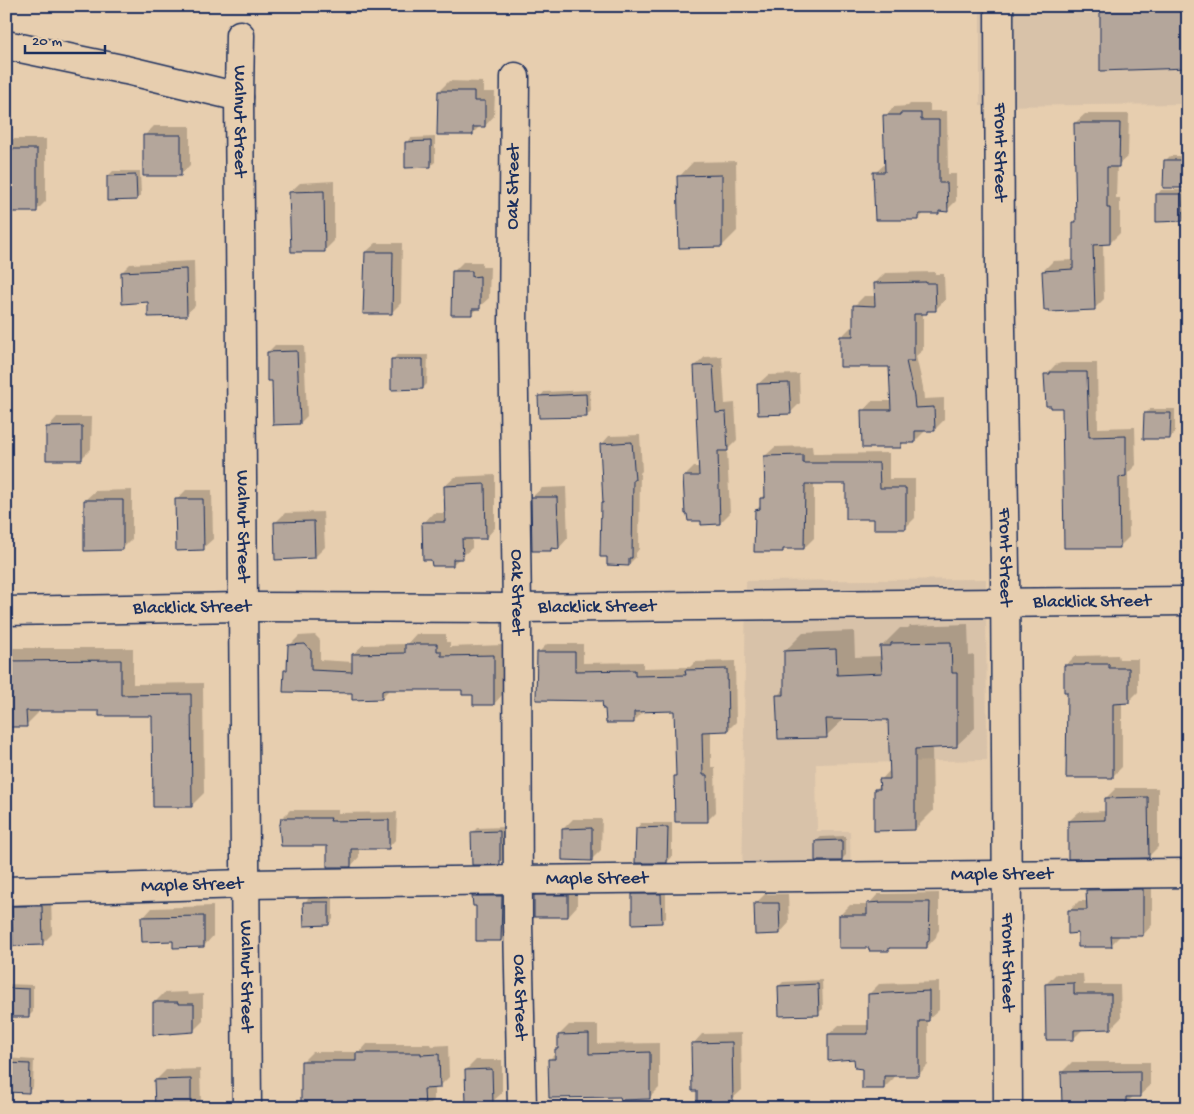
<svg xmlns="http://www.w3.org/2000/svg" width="1194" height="1114" viewBox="0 0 1194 1114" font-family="'Gochi Hand',sans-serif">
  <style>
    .built { fill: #d8c2a9 }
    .shadow { fill: #0003 }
    .building { fill: #b4a69b; stroke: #1b2f5e }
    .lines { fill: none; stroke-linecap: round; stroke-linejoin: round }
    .minor-casing { stroke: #1b2f5e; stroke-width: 31 }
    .tertiary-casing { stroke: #1b2f5e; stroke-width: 31 }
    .minor { stroke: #e7ceaf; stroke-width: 28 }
    .tertiary { stroke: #e7ceaf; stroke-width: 28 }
    .labels { text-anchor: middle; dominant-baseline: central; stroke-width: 4; stroke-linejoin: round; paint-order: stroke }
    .street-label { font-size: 19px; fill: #1b2f5e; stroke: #e7ceaf }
  </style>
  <rect width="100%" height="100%" fill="#e7ceaf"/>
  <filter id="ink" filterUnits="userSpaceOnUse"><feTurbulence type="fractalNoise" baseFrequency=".02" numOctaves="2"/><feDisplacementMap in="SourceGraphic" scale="10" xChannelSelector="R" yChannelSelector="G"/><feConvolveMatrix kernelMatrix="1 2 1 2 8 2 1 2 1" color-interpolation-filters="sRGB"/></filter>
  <g filter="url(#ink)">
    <!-- built -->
    <path class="built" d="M980,6H1188V104L980,106Z
      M986,579L987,760L816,764L817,831H850L851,884L742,889L746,581Z"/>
    <!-- shadow -->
    <path class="shadow" d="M449,81L483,82V92H495L494,116L485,126H480L472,134L439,91Z
      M910,104H930V111H947L948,174H956V201L947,210L925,212L919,219L875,173L886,163L885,116L894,107L908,106Z
      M1085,114H1129L1128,156L1117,166L1116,198H1120V233L1110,243H1103L1104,299L1094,309L1043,271L1053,261L1074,260V223L1077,220L1075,123Z
      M154,126H190V165L180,175L144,136Z
      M435,137V162L430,166L407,143L411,138Z
      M13,139H46V201L36,211H6V146Z
      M1170,156H1188V187L1165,161Z
      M736,161L737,231L722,246L679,177L693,162Z
      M113,171H140L141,195L136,199L108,176Z
      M334,181V241L325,250L290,192L300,183Z
      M1161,190H1186L1187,215L1183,220L1157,195Z
      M376,243H402L401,303L391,313L366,252Z
      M194,261L195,306L186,314L122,272L130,264Z
      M463,262H482V267H490L489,298L471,314L453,272Z
      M935,272V274H944L945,300L935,310H929L926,313H923V350L916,356L923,387L924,399L944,398V420L934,430H924V432L914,442H905L901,446L863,411L872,401H892L891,366L842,336L851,327H854V306L864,296H876L875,283L885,273Z
      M275,345H304L307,416L300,423L273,380L268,352Z
      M397,355H428L427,384L423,388L392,360Z
      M722,356L725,404L735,403L737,440L727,450L730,513L720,523L684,477L694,467H700L695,366L705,357Z
      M1061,363H1097L1098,428L1135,427L1136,465L1128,473L1129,537L1120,546L1063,407L1046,375L1055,365Z
      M799,374L800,403L790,413L758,384L768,375Z
      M590,390L591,411L586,416L540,397L544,392Z
      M1150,409H1175V433L1170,438L1145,414Z
      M57,417H92L91,449L81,459L48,427Z
      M640,435L642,471L640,473L639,549L636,553V557L628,565L602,503L604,501L602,444L609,436Z
      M812,446L813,454L889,453V479H915V518L905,528L875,518L847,483H814V538L804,548H785L782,551L756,510L761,505V499L766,494L765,456L775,447Z
      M495,475V528L486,538H472V548L452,565L424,523L433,513H446L445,486L455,477Z
      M566,487L568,538L559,548L552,547L550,550L532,497L542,488Z
      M132,490V539L122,549L85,500L95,491Z
      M186,490H212L213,539L203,548L176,500Z
      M323,512L325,547L315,557L275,523L285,513Z
      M968,624L969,656L974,655L975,728L956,746L932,747L933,811L915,829L875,790L881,784V780L891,769L889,719L845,718L826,736L778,695L785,688V651L803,633L854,631L855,657L882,656V646L900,628H908L910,626Z
      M416,634H446V642H450V647L503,645V694L494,704L463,689L389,690L381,698L353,692L285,671L289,667V646L299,636L315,635L320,640V660L353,662V654L363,645L407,644Z
      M547,644H583V663L643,662V668L690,667L695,662L735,661L736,722L728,730L711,731V767H715L716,812L707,821L677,775L675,710H642V713L634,721L538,653Z
      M13,648H133V684L203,683L204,793L192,805L153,715L100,710H38V713L26,725H6V654Z
      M1118,655L1119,659H1138V692L1128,702H1122V767L1112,777L1068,691L1065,666L1075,656Z
      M1116,788H1158V847L1148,857L1069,821L1079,812L1107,811L1106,798Z
      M290,810H338V813L397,812L396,839L388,848L359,847V857L351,866L328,845L282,818Z
      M573,819H602L601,850L591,860L563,829Z
      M641,823H672V857L667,862L637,828Z
      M504,827V859L499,863L472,833L477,828Z
      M846,836V855L841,860L816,841L821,837Z
      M1097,880H1152V925L1143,935H1121L1111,945L1079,932L1069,911L1079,901H1088V890Z
      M545,886H577V906L568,916L535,896Z
      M638,890H666V918L661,922L633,895Z
      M478,892H506V935L501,940L474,897Z
      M939,893V930L937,933L936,937L927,947H891L888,950L870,947L840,915L850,905H868L878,894Z
      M765,894H788L789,923L780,933L755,904Z
      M51,896L52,934L42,944L13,907L23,897Z
      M309,898H333V919L329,924L304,903Z
      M213,906V936L204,946L174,940L143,918L152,908Z
      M1056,974H1083L1084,985H1120L1121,1018L1111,1028H1084L1074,1038L1046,984Z
      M822,980L823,1009L818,1013L779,986L783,982Z
      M939,982V1010L928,1020V1065L919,1074L894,1075V1078L884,1088L856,1058L829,1034L839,1025H870L869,994L879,984Z
      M6,984L33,985V1012L29,1016H6Z
      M187,992L188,995L203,994V1021L193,1031L154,1003L164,993Z
      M569,1025H598V1044L659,1043V1088L649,1098L622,1096L549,1060L556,1053V1049L559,1046V1035Z
      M741,1033L742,1090L732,1099L693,1044L702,1034Z
      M367,1044H430L431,1046L448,1045L449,1077L439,1087H434V1100L426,1108H302V1062L312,1052H360Z
      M6,1058L34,1060L33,1087L28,1092L6,1091Z
      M476,1060H502V1093L492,1102L466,1070Z
      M1072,1062H1150V1086L1140,1095L1134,1096L1126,1103L1062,1072Z
      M200,1069L201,1104L197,1108H170L156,1080L166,1070Z"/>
    <!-- building -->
    <path class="building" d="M1100,6H1188V68L1100,71Z
      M438,91H474V101H485V127H473V135H437Z
      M900,113H921V120H939V183H947L948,212L939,211V214H919V220H875L873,172H885L883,115H900Z
      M1074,123H1120L1119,167H1107V208H1110V244L1093,245L1095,310L1049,312V310H1044L1042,271L1073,269V222H1076Z
      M143,135H181V176H143Z
      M431,141V167L405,168V142Z
      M6,149H37V212H6Z
      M1164,160H1188V188H1163Z
      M136,175L137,200L107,201V176Z
      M722,175V247L679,248L677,176Z
      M324,191L325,252H291L289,192Z
      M1156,194H1182L1183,221L1156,222Z
      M365,252H393L392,314H363Z
      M186,269L187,316L148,317V302L122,304L121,272Z
      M452,271H472V277L480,276V309H472V315H451Z
      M926,282V283H935L936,311H927V314H914V361H906L914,397L915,408L934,407L935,431H915V443H901V448H862L861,410H891L889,367H840V336H853V305L875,306L874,283Z
      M297,351L300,424L273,425L272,381H267V352Z
      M391,359H423V389L391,390Z
      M713,365L716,413L726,412L728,451H718L720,524L701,525V521H688L687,514H685L683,476H699L694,366Z
      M1050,372H1087L1089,437L1126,436V476L1119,477L1120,548H1064L1062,408H1051V406H1046L1044,374H1050Z
      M789,383L791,414L758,415L757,384Z
      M586,394L587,417L539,418L538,396Z
      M1144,413H1171L1170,439H1143Z
      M82,426V460H46V427Z
      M632,442L635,480H633L632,558H629V566L607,565V557H600L601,503H603L600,444Z
      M803,455V463H879L880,488H906V529H874V519H846V484H805L804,549H783V552H754L755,510L760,509V498H765L764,456Z
      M485,484L486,539H462L463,559H453V566H432L431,560H423L422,522H445L444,486Z
      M531,497H557L559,549L551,548V551H532Z
      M175,499H203L204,550L176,551Z
      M84,500H123V550L84,551Z
      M314,521L315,558L275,560L274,522Z
      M951,642L952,673H957V747L915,749V830L874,831V789H880L879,779H890L888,720L826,719L827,738L778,739L776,695H784V651L836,649L837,675L882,673L880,646H891V643Z
      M305,644L311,651V670L352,672V654L405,653V644H437V651H441V656L494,655V705H473V695H462V690H385L382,691V699L352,700V693L283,692L284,670H287L288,645Z
      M537,652H575V671L635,670V676L686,675L685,670L727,669L728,731L702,732L703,775H707L708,822H675L674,776H676L674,711L634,712V723H606L605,709H603L602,701L536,700Z
      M121,660V695L191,694L192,807H153L152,716H99V711H26L27,727H6V661Z
      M1085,664H1109V668H1129V703L1113,704V778H1066L1067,692H1064V665H1085Z
      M1148,797L1149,858L1068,859V821L1105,820V798Z
      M281,818H331L330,821L389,820V849H351V867H327V846H281L279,825H280Z
      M668,827L667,863H635L636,828Z
      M592,828V861L562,860V829Z
      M500,831V865H472L471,832Z
      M842,840V861H815V841Z
      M1143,889V936H1111L1112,947H1078V933L1068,934V910H1087L1086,890Z
      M632,894H661L662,923L632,924Z
      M534,895H568V917H534Z
      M472,896H502L501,941H476V906H473Z
      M303,902H329V925L304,926Z
      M883,902H930L929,941L927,942V948H889V951H869V948H839V915H867V903Z
      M754,903H779L780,934L755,935Z
      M12,906H42L43,945L13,946Z
      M204,916V947L173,948V941L142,942L141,917Z
      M1074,983V994H1111V1029L1074,1030V1040H1046L1045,984Z
      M818,984L819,1015L779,1016L778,986Z
      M6,988L29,989V1017H6Z
      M929,991V1021H919V1076H884V1089H862V1069L855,1068L854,1059L828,1061V1034H868V994Z
      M153,1002H178V1004H194V1032L153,1035Z
      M589,1034V1054L650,1052V1099L621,1100L620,1097L549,1098L548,1059H555V1049H558V1035Z
      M732,1042L733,1101L697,1102V1091H692L691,1043Z
      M356,1053H421V1055L439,1054L440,1088L424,1089L425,1108H301V1061H356Z
      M6,1063L30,1064L29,1093L6,1092Z
      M492,1069L493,1104H466L465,1070Z
      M1140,1071V1097H1126V1104L1071,1106V1103L1062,1104L1061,1072Z
      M191,1079V1108H155L154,1080Z"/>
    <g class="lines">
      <defs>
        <g id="minor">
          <path id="s1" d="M240,35L239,97L247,1108"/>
          <path d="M6,45L126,70L239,97"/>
          <path id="s2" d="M515,77L513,328L517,608L518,923L522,1108"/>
          <path id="s3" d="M6,611L243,607L517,608L1188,601"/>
          <path id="s4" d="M6,891L246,884L517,880L1188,873"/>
        </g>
        <g id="tertiary">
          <path id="s5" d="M999,6L1000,270L1005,570L1008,1108"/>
        </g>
      </defs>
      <!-- minor casing -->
      <use href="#minor" class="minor-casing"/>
      <!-- tertiary casing -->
      <use href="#tertiary" class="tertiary-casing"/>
      <!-- minor -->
      <use href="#minor" class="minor"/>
      <!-- tertiary -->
      <use href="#tertiary" class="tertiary"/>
    </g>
  </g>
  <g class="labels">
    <!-- street labels -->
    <g class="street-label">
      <text stroke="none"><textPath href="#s1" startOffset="86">Walnut Street</textPath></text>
      <text stroke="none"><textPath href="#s5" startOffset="146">Front Street</textPath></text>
      <text transform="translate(514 187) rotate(-89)">Oak Street</text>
      <text stroke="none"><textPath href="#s1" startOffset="491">Walnut Street</textPath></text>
      <text stroke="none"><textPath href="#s5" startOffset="551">Front Street</textPath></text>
      <text stroke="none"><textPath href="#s2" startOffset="515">Oak Street</textPath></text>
      <text stroke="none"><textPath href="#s3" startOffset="1086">Blacklick Street</textPath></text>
      <text stroke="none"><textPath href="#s3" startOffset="591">Blacklick Street</textPath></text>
      <text stroke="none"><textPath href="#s3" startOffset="186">Blacklick Street</textPath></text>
      <text stroke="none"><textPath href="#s4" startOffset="996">Maple Street</textPath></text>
      <text stroke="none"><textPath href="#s4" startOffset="591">Maple Street</textPath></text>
      <text stroke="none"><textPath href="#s4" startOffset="186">Maple Street</textPath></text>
      <text stroke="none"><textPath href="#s5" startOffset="956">Front Street</textPath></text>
      <text stroke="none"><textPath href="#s1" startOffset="941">Walnut Street</textPath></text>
      <text stroke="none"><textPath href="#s2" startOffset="920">Oak Street</textPath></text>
    </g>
  </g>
  <!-- margin -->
  <rect width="1194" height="1114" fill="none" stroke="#e7ceaf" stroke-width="25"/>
  <rect x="12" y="12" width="1169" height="1089" fill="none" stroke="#1b2f5e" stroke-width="2" filter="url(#ink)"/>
  <!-- scale -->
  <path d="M25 45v8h80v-8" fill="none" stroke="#1b2f5e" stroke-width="2.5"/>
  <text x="32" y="45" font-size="15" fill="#1b2f5e" stroke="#e7ceaf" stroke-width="4" paint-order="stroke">20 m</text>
</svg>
